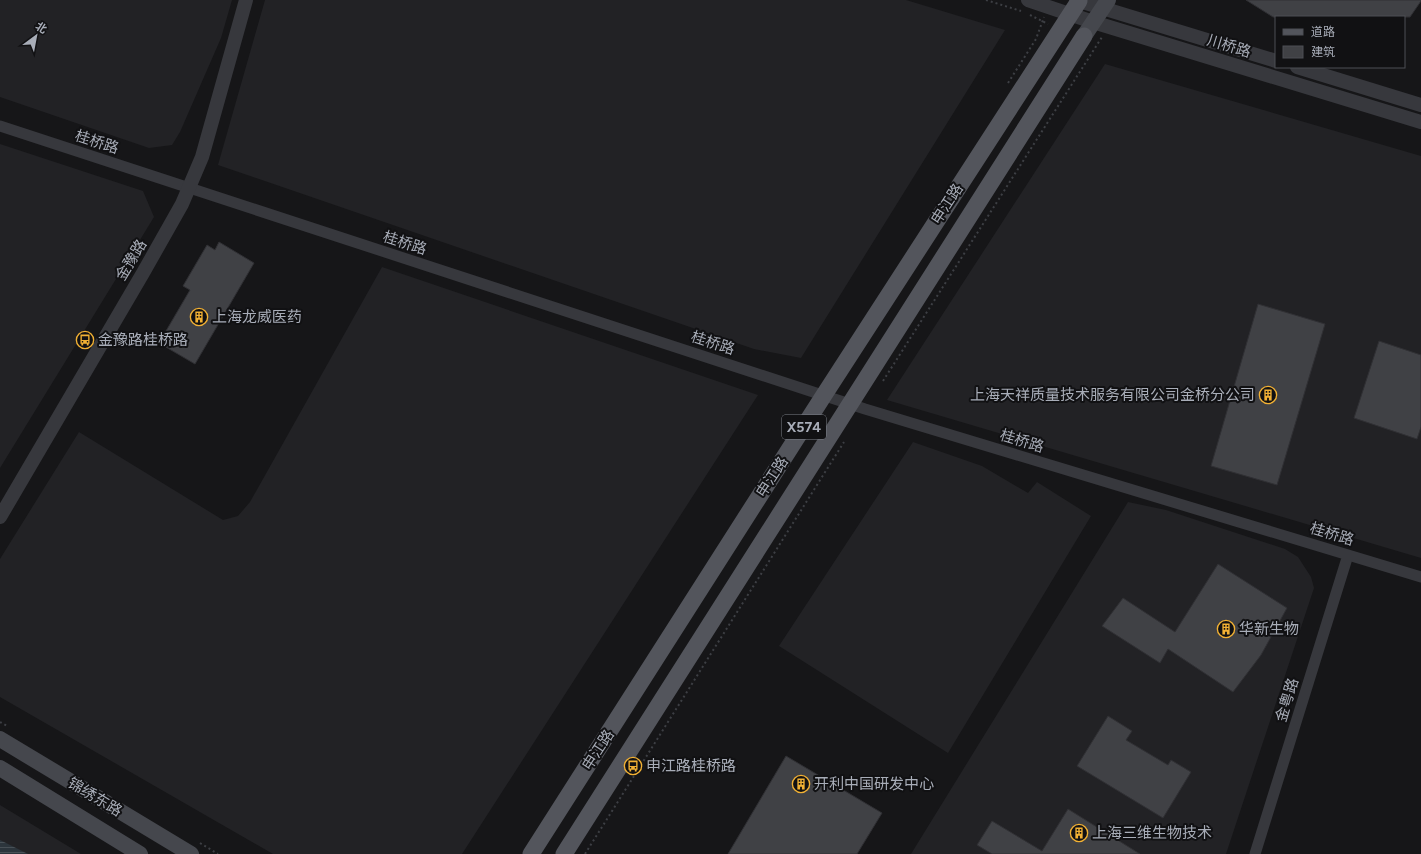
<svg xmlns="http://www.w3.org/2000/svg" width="1421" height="854" viewBox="0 0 1421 854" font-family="Figtree,'Noto Sans SC',sans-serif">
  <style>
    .built { fill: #222225 }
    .water { fill: url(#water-rules) }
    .building { fill: #404145; stroke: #303034 }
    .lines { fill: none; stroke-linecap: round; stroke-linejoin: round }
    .path { stroke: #3d3f44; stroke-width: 2; stroke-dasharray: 2 3; stroke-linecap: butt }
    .minor { stroke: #37383d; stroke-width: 11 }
    .tertiary { stroke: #37383d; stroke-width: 14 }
    .secondary { stroke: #45474d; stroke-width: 16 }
    .primary { stroke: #53555c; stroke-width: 17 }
    .labels { text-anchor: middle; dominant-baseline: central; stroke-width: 4; stroke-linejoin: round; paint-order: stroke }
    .shield { fill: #111113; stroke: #7b7e86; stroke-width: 1 }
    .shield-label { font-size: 14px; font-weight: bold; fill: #a8adb8 }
    .street-label { font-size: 15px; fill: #a8adb8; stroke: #111113 }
    .poi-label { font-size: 15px; fill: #a8adb8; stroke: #111113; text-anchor: start }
  </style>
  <defs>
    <pattern id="water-rules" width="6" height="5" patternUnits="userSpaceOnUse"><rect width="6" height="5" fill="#2c353c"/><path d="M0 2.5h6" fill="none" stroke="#485056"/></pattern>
  </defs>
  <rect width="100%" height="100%" fill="#161618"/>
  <!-- built -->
  <path class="built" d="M0,0H232L221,38L180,132L172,145L149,148L0,97Z
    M265,0H906L1005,30L801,358L754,349L218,165Z
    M1105,64L1421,156V558L887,400Z
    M0,144L143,191L154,217L0,468Z
    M382,267L758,395L462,854H273L0,697V559L79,432L223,520L238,516L250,502Z
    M913,442L982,466L1028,493L1037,482L1091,516L948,753L779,646Z
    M1128,502L1166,510L1285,549L1298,557L1311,577L1314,588L1226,854H911Z
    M0,805L81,854H0Z"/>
  <!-- water -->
  <path class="water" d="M0,840L28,854H0Z"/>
  <!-- building -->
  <path class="building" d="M1246,0H1421V1L1410,17H1273Z
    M219,242L254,263L195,364L159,343L190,290L183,286L207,245L215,250Z
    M1258,304L1325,324L1277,485L1211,466Z
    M1379,341L1421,355V427L1417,439L1354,418Z
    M1218,564L1287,608L1261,655L1233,692L1168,649L1160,663L1102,626L1123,598L1175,632Z
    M1108,716L1132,731L1126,740L1168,765L1171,760L1191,772L1163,818L1077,766Z
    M786,756L882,813L857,854H728Z
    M1068,809L1140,854H992L977,845L992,821L1042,851Z"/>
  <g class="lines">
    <!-- path -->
    <path class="path" d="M986,0L1021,11
      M1030,15L1048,24
      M1008,83L1036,39L1044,17
      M883,381L1102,37
      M0,722L7,726
      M200,843L218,854
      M585,854L844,442"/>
    <!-- minor -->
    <path class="minor" d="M0,126L865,409L1421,577
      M1255,854L1348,555"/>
    <!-- tertiary -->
    <path class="tertiary" d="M1028,0L1093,22L1421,122
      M1076,0L1276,61
      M1297,67L1421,105
      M0,517L143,273L182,204L202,157L246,0"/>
    <!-- secondary -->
    <path class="secondary" d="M1084,36L1108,0
      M0,739L191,854
      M0,768L140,854"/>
    <!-- primary -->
    <path class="primary" d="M531,854L824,395L1079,1
      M564,854L1084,36"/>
  </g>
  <!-- icons -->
  <defs>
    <symbol id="building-ring" viewBox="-11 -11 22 22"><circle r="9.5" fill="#111113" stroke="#f2b134" stroke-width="1.5"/><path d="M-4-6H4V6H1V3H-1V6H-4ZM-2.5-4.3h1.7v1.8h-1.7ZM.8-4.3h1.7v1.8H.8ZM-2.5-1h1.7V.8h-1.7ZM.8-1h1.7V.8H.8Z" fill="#f2b134"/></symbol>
    <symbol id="bus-ring" viewBox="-11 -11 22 22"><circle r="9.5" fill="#111113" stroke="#f2b134" stroke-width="1.5"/><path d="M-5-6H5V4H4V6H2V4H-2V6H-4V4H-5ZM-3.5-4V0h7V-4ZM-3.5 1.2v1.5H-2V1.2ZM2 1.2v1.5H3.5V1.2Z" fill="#f2b134"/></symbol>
  </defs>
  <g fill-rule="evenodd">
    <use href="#building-ring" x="189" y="307" width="20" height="20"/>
    <use href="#bus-ring" x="75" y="330" width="20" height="20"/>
    <use href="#building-ring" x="1258" y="385" width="20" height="20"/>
    <use href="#building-ring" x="1216" y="619" width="20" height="20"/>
    <use href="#bus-ring" x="623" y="756" width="20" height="20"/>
    <use href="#building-ring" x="791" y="774" width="20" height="20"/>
    <use href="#building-ring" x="1069" y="823" width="20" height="20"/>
  </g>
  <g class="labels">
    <!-- shield labels -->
    <rect class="shield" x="782" y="415" width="44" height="24" rx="3"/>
    <g class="shield-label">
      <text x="804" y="427">X574</text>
    </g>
    <!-- street labels -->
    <g class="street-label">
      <text transform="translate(1229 46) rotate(17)">川桥路</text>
      <text transform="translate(97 142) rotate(18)">桂桥路</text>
      <text transform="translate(947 204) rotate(-57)">申江路</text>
      <text transform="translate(405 243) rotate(18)">桂桥路</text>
      <text transform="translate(131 260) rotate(-59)">金豫路</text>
      <text transform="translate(713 343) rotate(18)">桂桥路</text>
      <text transform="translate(1022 441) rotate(17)">桂桥路</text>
      <text transform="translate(772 477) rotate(-57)">申江路</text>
      <text transform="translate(1332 534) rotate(17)">桂桥路</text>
      <text transform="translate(1287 700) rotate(-73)">金粤路</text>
      <text transform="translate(598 750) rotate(-57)">申江路</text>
      <text transform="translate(95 797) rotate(31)">锦绣东路</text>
    </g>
    <!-- poi labels -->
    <g class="poi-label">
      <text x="212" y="317">上海龙威医药</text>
      <text x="98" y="340">金豫路桂桥路</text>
      <text x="1255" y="395" text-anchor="end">上海天祥质量技术服务有限公司金桥分公司</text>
      <text x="1239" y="629">华新生物</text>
      <text x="646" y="766">申江路桂桥路</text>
      <text x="814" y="784">开利中国研发中心</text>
      <text x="1092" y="833">上海三维生物技术</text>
    </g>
  </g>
  <!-- legend -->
  <rect x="1275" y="16" width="130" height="52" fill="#111113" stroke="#4d4f55"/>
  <rect x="1283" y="29" width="20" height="6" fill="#53555c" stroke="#4d4f55"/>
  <text x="1311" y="36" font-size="12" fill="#a8adb8">道路</text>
  <rect x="1283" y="46" width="20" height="12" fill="#404145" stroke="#4d4f55"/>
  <text x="1311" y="56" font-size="12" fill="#a8adb8">建筑</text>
  <!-- north arrow -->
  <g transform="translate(36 36) rotate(32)" stroke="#111113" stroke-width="3" paint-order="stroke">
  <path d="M0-3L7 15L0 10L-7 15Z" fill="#a8adb8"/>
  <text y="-6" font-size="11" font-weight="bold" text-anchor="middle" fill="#a8adb8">北</text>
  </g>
</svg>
